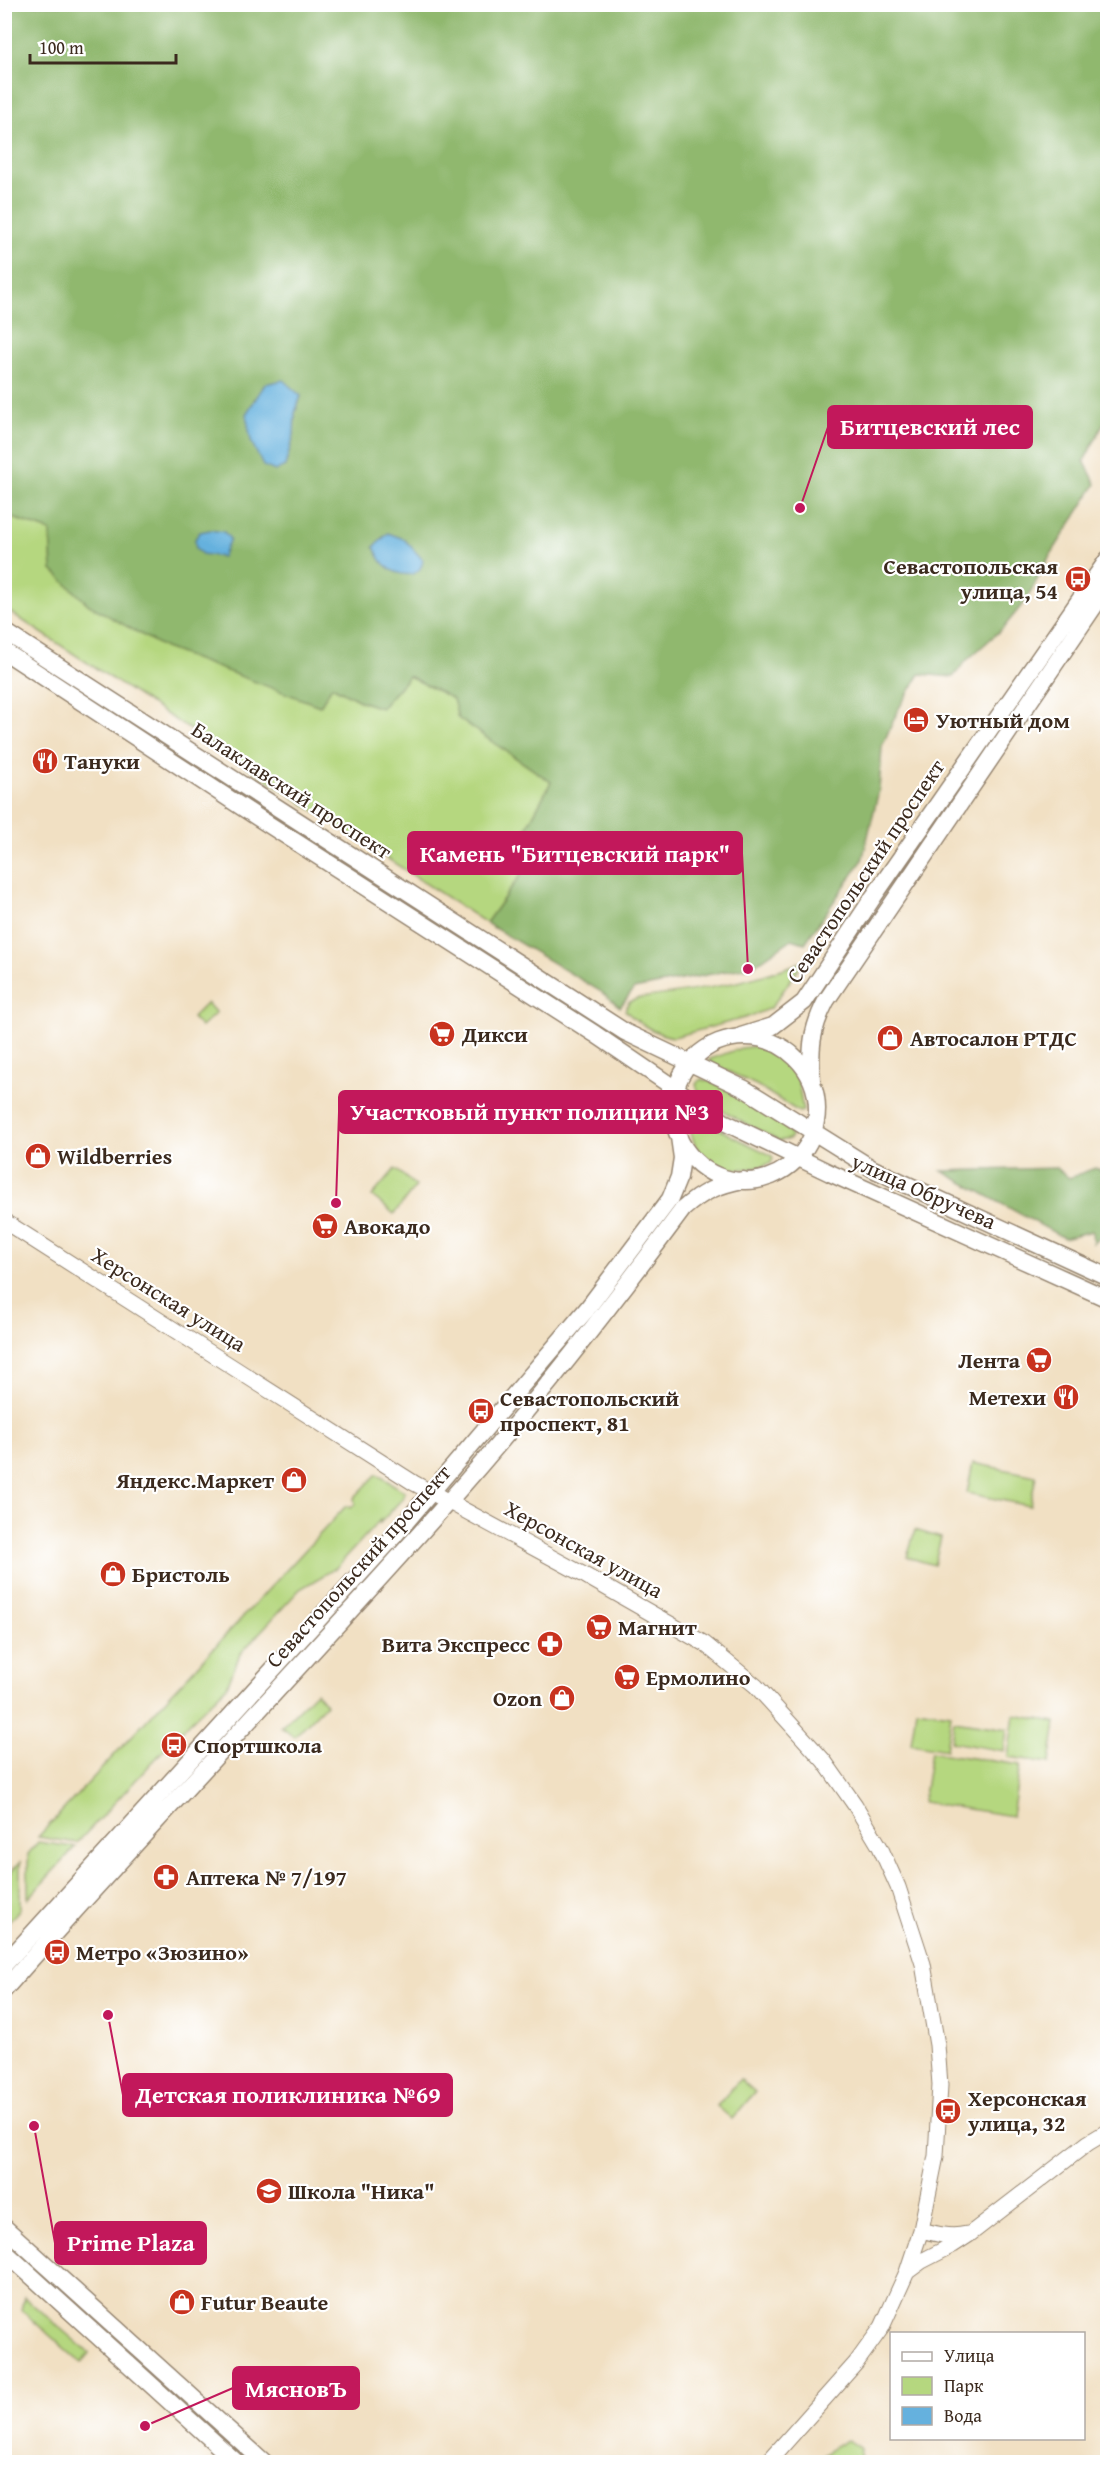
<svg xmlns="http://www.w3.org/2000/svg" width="1112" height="2467" viewBox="0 0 1112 2467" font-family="'Gentium Book Plus',serif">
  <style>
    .green { fill: #b5d77f; stroke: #78804e; stroke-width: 1.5 }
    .forest { fill: #90b86e; stroke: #667146; stroke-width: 1.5; fill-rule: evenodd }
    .water { fill: #65b1de; stroke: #506e7e; stroke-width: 1.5 }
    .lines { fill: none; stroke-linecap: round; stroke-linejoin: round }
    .tertiary-casing { stroke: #968570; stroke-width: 17 }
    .secondary-casing { stroke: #968570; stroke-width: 19 }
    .tertiary { stroke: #fff; stroke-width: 15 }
    .secondary { stroke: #fff; stroke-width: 16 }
    .labels { text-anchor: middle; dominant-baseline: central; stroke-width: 4.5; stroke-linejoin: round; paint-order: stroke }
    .poi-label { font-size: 22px; font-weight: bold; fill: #3b2a1e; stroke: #fff; text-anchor: start }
    .street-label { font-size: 22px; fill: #3b2a1e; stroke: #fff }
    .leader { fill: none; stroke: #c2185b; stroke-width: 2 }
    .callout-dot { fill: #c2185b; stroke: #fff; stroke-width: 2 }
    .callout { fill: #c2185b; stroke: #c2185b; stroke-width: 2 }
    .callout-label { font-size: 24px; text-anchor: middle; font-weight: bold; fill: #fff }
  </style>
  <rect width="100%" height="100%" fill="#fff"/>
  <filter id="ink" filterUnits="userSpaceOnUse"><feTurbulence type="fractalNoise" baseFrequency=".0167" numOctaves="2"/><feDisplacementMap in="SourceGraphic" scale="12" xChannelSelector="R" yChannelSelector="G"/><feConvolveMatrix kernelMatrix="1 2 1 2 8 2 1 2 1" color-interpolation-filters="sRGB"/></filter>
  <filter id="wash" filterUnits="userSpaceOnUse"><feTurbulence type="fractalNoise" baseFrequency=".008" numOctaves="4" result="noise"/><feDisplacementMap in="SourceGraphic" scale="24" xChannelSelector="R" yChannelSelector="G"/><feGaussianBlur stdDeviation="1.35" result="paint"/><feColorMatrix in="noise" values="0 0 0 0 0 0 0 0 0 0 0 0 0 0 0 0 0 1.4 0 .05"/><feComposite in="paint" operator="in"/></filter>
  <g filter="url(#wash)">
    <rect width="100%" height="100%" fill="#f1e0c3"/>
    <!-- green -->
    <path class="green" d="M4,515L50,531L52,570L89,605L332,686L360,701L381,708L409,676L454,699L458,718L551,782L518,844L522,873L486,923L5,609Z
      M804,961L771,1008L748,1017L674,1037C657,1035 636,1022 625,1010L629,1002L639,998C697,991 749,983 804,961Z
      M207,1003L216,1013L201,1027L192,1018Z
      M756,1046L780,1053L796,1069L803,1111L799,1112L758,1086L709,1062L710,1059L741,1048Z
      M701,1079C727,1086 778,1111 791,1135L790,1139L779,1141L772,1137C755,1128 698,1103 696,1084Z
      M689,1110L728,1134L771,1155L773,1158L771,1163C748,1173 713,1172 697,1149C691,1138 689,1124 687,1112Z
      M395,1169L416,1186L394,1214L372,1196Z
      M973,1463L1036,1476L1030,1506L967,1493Z
      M377,1474L405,1492L402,1499L380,1523V1520L336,1568L300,1589L240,1654L227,1686L189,1723L77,1843L38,1837L346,1506L351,1508L355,1504L354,1498Z
      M915,1530L941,1538L934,1565L907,1557Z
      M316,1692L326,1704L294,1737L281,1727Z
      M916,1709L951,1714L946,1750L911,1744Z
      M1014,1715L1056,1722L1050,1763L1008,1757Z
      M954,1721L1007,1729L1004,1751L951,1742Z
      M931,1752L1020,1765L1012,1816L923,1802Z
      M38,1842L75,1847L28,1899V1854Z
      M20,1862V1909L5,1926V1879Z
      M740,2079L755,2092L732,2119L717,2106Z
      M24,2297L89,2353L81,2363L21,2310Z
      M848,2440L860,2448L859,2462H816L837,2444Z"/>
    <!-- forest -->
    <path class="forest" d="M4,5H1107V417L1084,461L1096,484L1048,559L1027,599L1004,627L966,661L953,677L920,674L899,708L882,746L879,790L862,861L805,943L792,939L753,966L634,989L620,1007L600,991L486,923L522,873L518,844L551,782L458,718L453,699L409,676L381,708L360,701L332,686L320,706L165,648L89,605L52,570L50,531L5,515ZM301,396L295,413L294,435L285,466L254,399ZM383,537L404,539L419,557L374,548Z
      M1057,1168L1069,1178L1095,1168L1107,1172V1232L1093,1243L1092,1231L1064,1238L942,1171Z"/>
    <!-- water -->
    <path class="water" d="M283,380L301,396L295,413L294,435L285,466L275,471L263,466L251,441L246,414L265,384Z
      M210,530L224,532L230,539L222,557L202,554L196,549L195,539L200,532Z
      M388,533L404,539L423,560C420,581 397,576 385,565C380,560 377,553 374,547Z"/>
  </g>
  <g filter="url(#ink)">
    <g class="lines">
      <defs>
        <path id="tertiary" d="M4,1221L414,1483L586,1576L705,1644L756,1686L824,1761L855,1805L880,1847L898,1887L923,1964L937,2045L940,2085L936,2156L921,2230L907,2272L882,2327L856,2363L768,2462
          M921,2230C936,2234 951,2238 967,2234
          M907,2272L922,2261L953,2245L970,2234L1088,2143L1108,2131"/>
        <path id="secondary" d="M4,631L625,1032L745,1089L873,1169L1108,1277
          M4,651L257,817L595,1034L724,1122L830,1173L1108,1299
          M741,1036L773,1026L804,1002L874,896L1108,559
          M673 1109a72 72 0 1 1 144 0a72 72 0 1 1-144 0Z
          M812,1081C810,1048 811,1030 826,1001L1108,586
          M4,1965L388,1543L587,1309L670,1199L679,1177L682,1158L679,1137
          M4,1990C150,1824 303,1666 449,1501C532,1408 609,1309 683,1209C702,1192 718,1185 743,1180
          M4,2227L264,2462
          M4,2251L236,2462"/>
      </defs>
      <!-- tertiary casing -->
      <use href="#tertiary" class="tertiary-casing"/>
      <!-- secondary casing -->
      <use href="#secondary" class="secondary-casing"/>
      <!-- tertiary -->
      <use href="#tertiary" class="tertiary"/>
      <!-- secondary -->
      <use href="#secondary" class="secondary"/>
    </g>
  </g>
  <!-- icons -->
  <defs>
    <symbol id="bus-disc" viewBox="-11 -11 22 22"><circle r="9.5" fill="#c8321e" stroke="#fff"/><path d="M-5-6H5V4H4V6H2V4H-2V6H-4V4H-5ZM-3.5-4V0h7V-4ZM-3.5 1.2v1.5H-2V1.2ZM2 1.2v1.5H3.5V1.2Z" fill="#fff"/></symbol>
    <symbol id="hotel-disc" viewBox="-11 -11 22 22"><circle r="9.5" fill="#c8321e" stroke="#fff"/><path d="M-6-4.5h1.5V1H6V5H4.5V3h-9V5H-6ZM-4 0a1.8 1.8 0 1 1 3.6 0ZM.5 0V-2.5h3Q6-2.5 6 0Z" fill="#fff"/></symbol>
    <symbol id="restaurant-disc" viewBox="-11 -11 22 22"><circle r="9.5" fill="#c8321e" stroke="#fff"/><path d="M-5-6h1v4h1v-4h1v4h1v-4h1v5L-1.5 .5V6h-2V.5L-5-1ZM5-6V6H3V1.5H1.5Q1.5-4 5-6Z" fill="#fff"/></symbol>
    <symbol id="supermarket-disc" viewBox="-11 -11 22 22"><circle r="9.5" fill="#c8321e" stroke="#fff"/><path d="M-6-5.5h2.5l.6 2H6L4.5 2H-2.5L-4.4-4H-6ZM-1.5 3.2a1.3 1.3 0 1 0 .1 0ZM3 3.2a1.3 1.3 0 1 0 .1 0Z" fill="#fff"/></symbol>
    <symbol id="shop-disc" viewBox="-11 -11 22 22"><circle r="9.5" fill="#c8321e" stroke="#fff"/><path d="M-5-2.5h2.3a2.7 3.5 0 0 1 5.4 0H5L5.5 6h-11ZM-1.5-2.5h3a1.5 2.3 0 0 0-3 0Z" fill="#fff"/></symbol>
    <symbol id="pharmacy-disc" viewBox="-11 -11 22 22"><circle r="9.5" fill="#c8321e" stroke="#fff"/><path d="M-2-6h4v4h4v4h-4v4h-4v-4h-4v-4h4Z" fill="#fff"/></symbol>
    <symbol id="school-disc" viewBox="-11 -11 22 22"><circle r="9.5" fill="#c8321e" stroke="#fff"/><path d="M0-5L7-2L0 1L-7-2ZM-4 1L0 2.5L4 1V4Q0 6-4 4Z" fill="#fff"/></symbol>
  </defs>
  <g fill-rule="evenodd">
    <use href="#bus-disc" x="1063" y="564" width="30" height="30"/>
    <use href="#hotel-disc" x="901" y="705" width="30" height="30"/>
    <use href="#restaurant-disc" x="30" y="746" width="30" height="30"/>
    <use href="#supermarket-disc" x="427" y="1019" width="30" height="30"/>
    <use href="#shop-disc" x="875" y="1023" width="30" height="30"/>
    <use href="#shop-disc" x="23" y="1141" width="30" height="30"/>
    <use href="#supermarket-disc" x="310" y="1211" width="30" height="30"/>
    <use href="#supermarket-disc" x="1024" y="1345" width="30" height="30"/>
    <use href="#restaurant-disc" x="1051" y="1382" width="30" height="30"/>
    <use href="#bus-disc" x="466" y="1396" width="30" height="30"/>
    <use href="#shop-disc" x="279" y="1465" width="30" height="30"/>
    <use href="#shop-disc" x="98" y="1559" width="30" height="30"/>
    <use href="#supermarket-disc" x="584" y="1612" width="30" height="30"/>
    <use href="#pharmacy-disc" x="535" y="1629" width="30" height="30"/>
    <use href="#supermarket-disc" x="612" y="1662" width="30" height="30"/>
    <use href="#shop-disc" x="547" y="1683" width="30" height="30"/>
    <use href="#bus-disc" x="159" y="1730" width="30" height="30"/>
    <use href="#pharmacy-disc" x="151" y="1862" width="30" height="30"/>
    <use href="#bus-disc" x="42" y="1937" width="30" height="30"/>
    <use href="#bus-disc" x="933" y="2096" width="30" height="30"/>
    <use href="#school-disc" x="254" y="2176" width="30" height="30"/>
    <use href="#shop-disc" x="167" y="2287" width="30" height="30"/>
  </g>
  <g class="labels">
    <!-- poi labels -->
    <g class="poi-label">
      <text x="1058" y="566" text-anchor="end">Севастопольская<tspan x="1058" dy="25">улица, 54</tspan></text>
      <text x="936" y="720">Уютный дом</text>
      <text x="64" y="761">Тануки</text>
      <text x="462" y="1034">Дикси</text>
      <text x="910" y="1038">Автосалон РТДС</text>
      <text x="57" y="1156">Wildberries</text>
      <text x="344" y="1226">Авокадо</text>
      <text x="1020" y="1360" text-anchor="end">Лента</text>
      <text x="1046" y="1397" text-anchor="end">Метехи</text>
      <text x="500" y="1398">Севастопольский<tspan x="500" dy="25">проспект, 81</tspan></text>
      <text x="274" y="1480" text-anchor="end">Яндекс.Маркет</text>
      <text x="132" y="1574">Бристоль</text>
      <text x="618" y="1627">Магнит</text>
      <text x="530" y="1644" text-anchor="end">Вита Экспресс</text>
      <text x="646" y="1677">Ермолино</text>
      <text x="542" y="1698" text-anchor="end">Ozon</text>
      <text x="194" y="1745">Спортшкола</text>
      <text x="186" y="1877">Аптека № 7/197</text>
      <text x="76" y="1952">Метро «Зюзино»</text>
      <text x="968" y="2098">Херсонская<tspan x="968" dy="25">улица, 32</tspan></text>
      <text x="288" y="2191">Школа "Ника"</text>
      <text x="201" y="2302">Futur Beaute</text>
    </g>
    <!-- street labels -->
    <g class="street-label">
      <text transform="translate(292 790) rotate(33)">Балаклавский проспект</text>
      <text transform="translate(865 871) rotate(-56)">Севастопольский проспект</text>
      <text transform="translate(924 1191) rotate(24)">улица Обручева</text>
      <text transform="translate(169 1299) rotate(32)">Херсонская улица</text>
      <text transform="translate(584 1549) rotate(29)">Херсонская улица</text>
      <text transform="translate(358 1566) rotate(-48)">Севастопольский проспект</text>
    </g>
  </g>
  <!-- callouts -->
  <path class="leader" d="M800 508L828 427M748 969L742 853M336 1203L339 1112M108 2015L123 2095M34 2126L55 2243M145 2426L233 2388"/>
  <g class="callout-dot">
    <circle cx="800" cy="508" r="6"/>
    <circle cx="748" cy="969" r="6"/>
    <circle cx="336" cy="1203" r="6"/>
    <circle cx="108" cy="2015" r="6"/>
    <circle cx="34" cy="2126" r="6"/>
    <circle cx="145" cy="2426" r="6"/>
  </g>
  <g class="callout">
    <rect x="828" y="406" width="204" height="42" rx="6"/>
    <rect x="408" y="832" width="334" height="42" rx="6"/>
    <rect x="339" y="1091" width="383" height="42" rx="6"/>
    <rect x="123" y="2074" width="329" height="42" rx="6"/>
    <rect x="55" y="2222" width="151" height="42" rx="6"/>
    <rect x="233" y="2367" width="126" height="42" rx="6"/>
  </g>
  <g class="callout-label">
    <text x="930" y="435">Битцевский лес</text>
    <text x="575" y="862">Камень "Битцевский парк"</text>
    <text x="530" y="1120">Участковый пункт полиции №3</text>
    <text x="288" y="2103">Детская поликлиника №69</text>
    <text x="131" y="2251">Prime Plaza</text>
    <text x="296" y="2397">МясновЪ</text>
  </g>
  <!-- margin -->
  <rect width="1112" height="2467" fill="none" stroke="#fff" stroke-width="24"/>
  <!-- legend -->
  <rect x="890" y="2332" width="195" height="108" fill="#ffffff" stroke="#b1aaa5" stroke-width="1.5"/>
  <rect x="902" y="2352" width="30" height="9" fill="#ffffff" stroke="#b1aaa5" stroke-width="1.5"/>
  <text x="944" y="2362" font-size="18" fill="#3b2a1e">Улица</text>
  <rect x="902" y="2377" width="30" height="18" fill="#b5d77f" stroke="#b1aaa5" stroke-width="1.5"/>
  <text x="944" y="2392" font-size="18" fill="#3b2a1e">Парк</text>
  <rect x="902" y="2407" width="30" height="18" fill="#65b1de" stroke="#b1aaa5" stroke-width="1.5"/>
  <text x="944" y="2422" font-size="18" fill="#3b2a1e">Вода</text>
  <!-- scale -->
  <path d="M30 54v9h146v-9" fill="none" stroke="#3b2a1e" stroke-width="3"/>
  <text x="39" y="54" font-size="18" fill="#3b2a1e" stroke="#ffffff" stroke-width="4.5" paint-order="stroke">100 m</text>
</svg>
